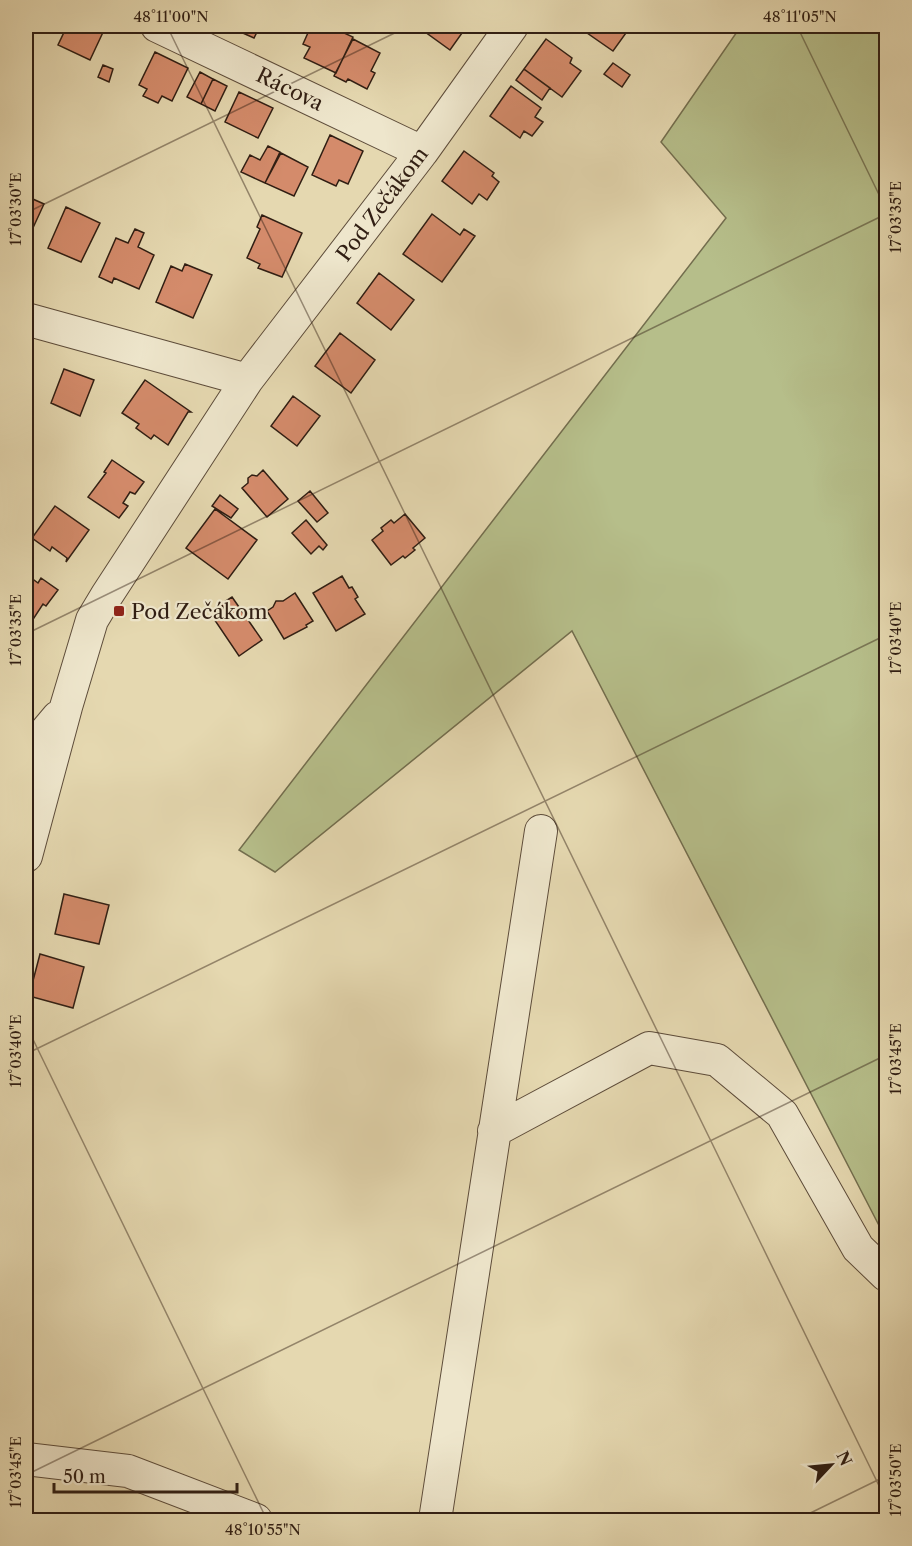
<svg xmlns="http://www.w3.org/2000/svg" width="912" height="1546" viewBox="0 0 912 1546" font-family="'Libre Caslon Text',serif">
  <style>
    .green { fill: #b6be8a; stroke: #736e4e; stroke-width: 1.5 }
    .building { fill: #d48b6b; stroke: #301e13; stroke-width: 1.5 }
    .lines { fill: none; stroke-linecap: round; stroke-linejoin: round }
    .minor-casing { stroke: #5d4c3a; stroke-width: 34 }
    .minor { stroke: #eee6cc; stroke-width: 32 }
    .ticks { fill: none; stroke: #301e13; stroke-width: 1.5; stroke-opacity: 0.45 }
    .poi-dot { fill: #8f2418; stroke: #eee6cc; stroke-width: 2 }
    .labels { text-anchor: middle; dominant-baseline: central; stroke-width: 4.5; stroke-linejoin: round; paint-order: stroke }
    .street-label { font-size: 21px; fill: #301e13; stroke: #eee6cc }
    .poi-label { font-size: 21px; fill: #301e13; stroke: #eee6cc; text-anchor: start }
    .neatline { fill: none; stroke: #301e13; stroke-width: 2 }
    .ticks-label { font-size: 15px; text-anchor: middle; fill: #301e13 }
  </style>
  <rect width="100%" height="100%" fill="#e5d8b0"/>
  <filter id="stains"><feTurbulence type="fractalNoise" baseFrequency=".00333" numOctaves="4"/><feColorMatrix values="0 0 0 0 .2 0 0 0 0 .09 0 0 0 0 .02 0 0 0 .5 -.17"/></filter>
  <radialGradient id="worn" r=".72"><stop offset=".6" stop-color="#630" stop-opacity="0"/><stop offset="1" stop-color="#630" stop-opacity=".3"/></radialGradient>
  <!-- green -->
  <path class="green" d="M741,26H886V1239L572,631L275,872L239,850L726,218L661,142Z"/>
  <!-- building -->
  <path class="building" d="M26,26H34L26,43Z
    M67,26H99L105,28L90,60L58,45Z
    M227,26H260L254,38Z
    M311,26L319,29L320,26H329L353,37L336,73L304,58L310,47L303,44Z
    M423,26H467L450,50L421,29Z
    M577,26H631L613,51Z
    M353,39L380,53L371,71L375,73L367,89L348,79L346,82L334,76Z
    M546,39L572,58L570,63L581,71L562,97L524,69Z
    M155,52L188,68L172,101L162,96L158,103L143,96L147,89L139,85Z
    M613,63L630,75L622,87L604,74Z
    M103,65L113,69L109,82L98,77Z
    M524,69L550,88L542,100L516,80Z
    M200,72L213,79L201,104L187,97Z
    M213,79L227,86L215,111L201,104Z
    M511,86L541,108L535,117L543,122L532,136L524,131L520,138L490,116Z
    M239,92L273,108L258,138L225,122Z
    M330,135L363,151L348,184L339,180L336,186L312,175Z
    M268,146L280,152L265,183L241,172L250,155L260,160Z
    M464,151L494,173L492,176L499,182L487,200L479,194L472,204L442,181Z
    M281,153L308,167L294,196L265,183Z
    M26,196L44,204L26,243Z
    M66,207L100,223L81,262L48,248Z
    M432,214L460,235L464,229L475,236L442,282L403,254Z
    M262,215L302,233L282,277L258,268L260,264L247,258L260,229L257,227Z
    M135,229L144,233L138,247L154,255L139,289L114,278L112,283L99,277L116,238L128,243Z
    M185,264L212,275L193,318L156,302L171,266L182,271Z
    M379,273L414,300L391,330L357,303Z
    M340,333L375,360L351,393L315,366Z
    M64,369L94,380L80,416L51,403Z
    M145,380L191,412H188L168,445L154,435L151,439L136,428L139,424L122,413Z
    M293,396L320,416L297,446L271,426Z
    M112,460L144,482L135,494L130,492L123,503L128,506L119,518L88,497L106,473L104,472Z
    M263,470L288,499L267,517L242,488L248,483V478L252,475L257,476Z
    M310,491L328,513L317,522L298,501Z
    M220,495L238,509L231,518L212,506Z
    M55,506L89,530L66,562L67,558L52,547L50,551L32,538Z
    M215,509L257,540L228,579L186,548Z
    M405,514L425,538L413,548L415,550L405,558L403,556L391,565L372,540L383,531L381,528L391,520L394,523Z
    M306,520L327,545L323,550L319,546L311,554L292,533Z
    M26,574L38,583L41,578L58,590L46,606L43,604L32,621L26,616Z
    M342,576L349,588L352,587L358,597L355,599L365,614L336,631L313,593Z
    M295,593L313,621L306,625L307,627L284,639L267,611L273,607L276,601H283Z
    M232,597L262,640L239,656L212,616L224,608L221,604Z
    M64,894L109,905L99,944L55,934Z
    M40,954L84,967L73,1008L29,996Z"/>
  <g class="lines">
    <defs>
      <path id="minor" d="M157,26L422,152
        M26,319L247,380
        M26,755L58,717
        M26,856L66,707L92,620L107,595L247,380L422,152L512,26
        M494,1131L649,1048L717,1060L782,1114L858,1248L886,1275
        M26,1459L128,1471L256,1520
        M435,1520L541,831"/>
    </defs>
    <!-- minor casing -->
    <use href="#minor" class="minor-casing"/>
    <!-- minor -->
    <use href="#minor" class="minor"/>
  </g>
  <!-- ticks -->
  <path class="ticks" d="M167,26L886,1500M797,26L886,209M26,213L409,26M26,634L886,214M26,1025L267,1520M26,1054L886,635M26,1475L886,1055M796,1520L886,1476"/>
  <!-- markers -->
  <rect class="poi-dot" x="113" y="605" width="12" height="12" rx="3"/>
  <g class="labels">
    <!-- street labels -->
    <g class="street-label">
      <text transform="translate(290 89) rotate(26)">Rácova</text>
      <text transform="translate(382 204) rotate(-53)">Pod Zečákom</text>
    </g>
    <!-- poi labels -->
    <g class="poi-label">
      <text x="131" y="611">Pod Zečákom</text>
    </g>
  </g>
  <!-- margin -->
  <rect width="912" height="1546" fill="none" stroke="#e5d8b0" stroke-width="66"/>
  <!-- north arrow -->
  <g transform="translate(831 1465) rotate(64)" stroke="#eee6cc" stroke-width="4.5" paint-order="stroke">
  <path d="M0-4.5L10 22L0 15L-10 22Z" fill="#301e13"/>
  <text y="-9" font-size="16" font-weight="bold" text-anchor="middle" fill="#301e13">N</text>
  </g>
  <!-- scale -->
  <path d="M54 1483v9h183v-9" fill="none" stroke="#301e13" stroke-width="3"/>
  <text x="63" y="1483" font-size="18" fill="#301e13" stroke="#eee6cc" stroke-width="4.5" paint-order="stroke">50 m</text>
  <rect x="33" y="33" width="846" height="1480" class="neatline"/>
  <g class="ticks-label">
    <text x="171" y="22">48°11'00"N</text>
    <text x="800" y="22">48°11'05"N</text>
    <text transform="translate(16 209) rotate(-90)" y="5">17°03'30"E</text>
    <text transform="translate(896 217) rotate(-90)" y="5">17°03'35"E</text>
    <text transform="translate(16 630) rotate(-90)" y="5">17°03'35"E</text>
    <text transform="translate(896 638) rotate(-90)" y="5">17°03'40"E</text>
    <text transform="translate(16 1051) rotate(-90)" y="5">17°03'40"E</text>
    <text transform="translate(896 1059) rotate(-90)" y="5">17°03'45"E</text>
    <text transform="translate(16 1472) rotate(-90)" y="5">17°03'45"E</text>
    <text transform="translate(896 1480) rotate(-90)" y="5">17°03'50"E</text>
    <text x="263" y="1535">48°10'55"N</text>
  </g>
  <rect width="100%" height="100%" filter="url(#stains)"/>
  <rect width="100%" height="100%" fill="url(#worn)"/>
</svg>
